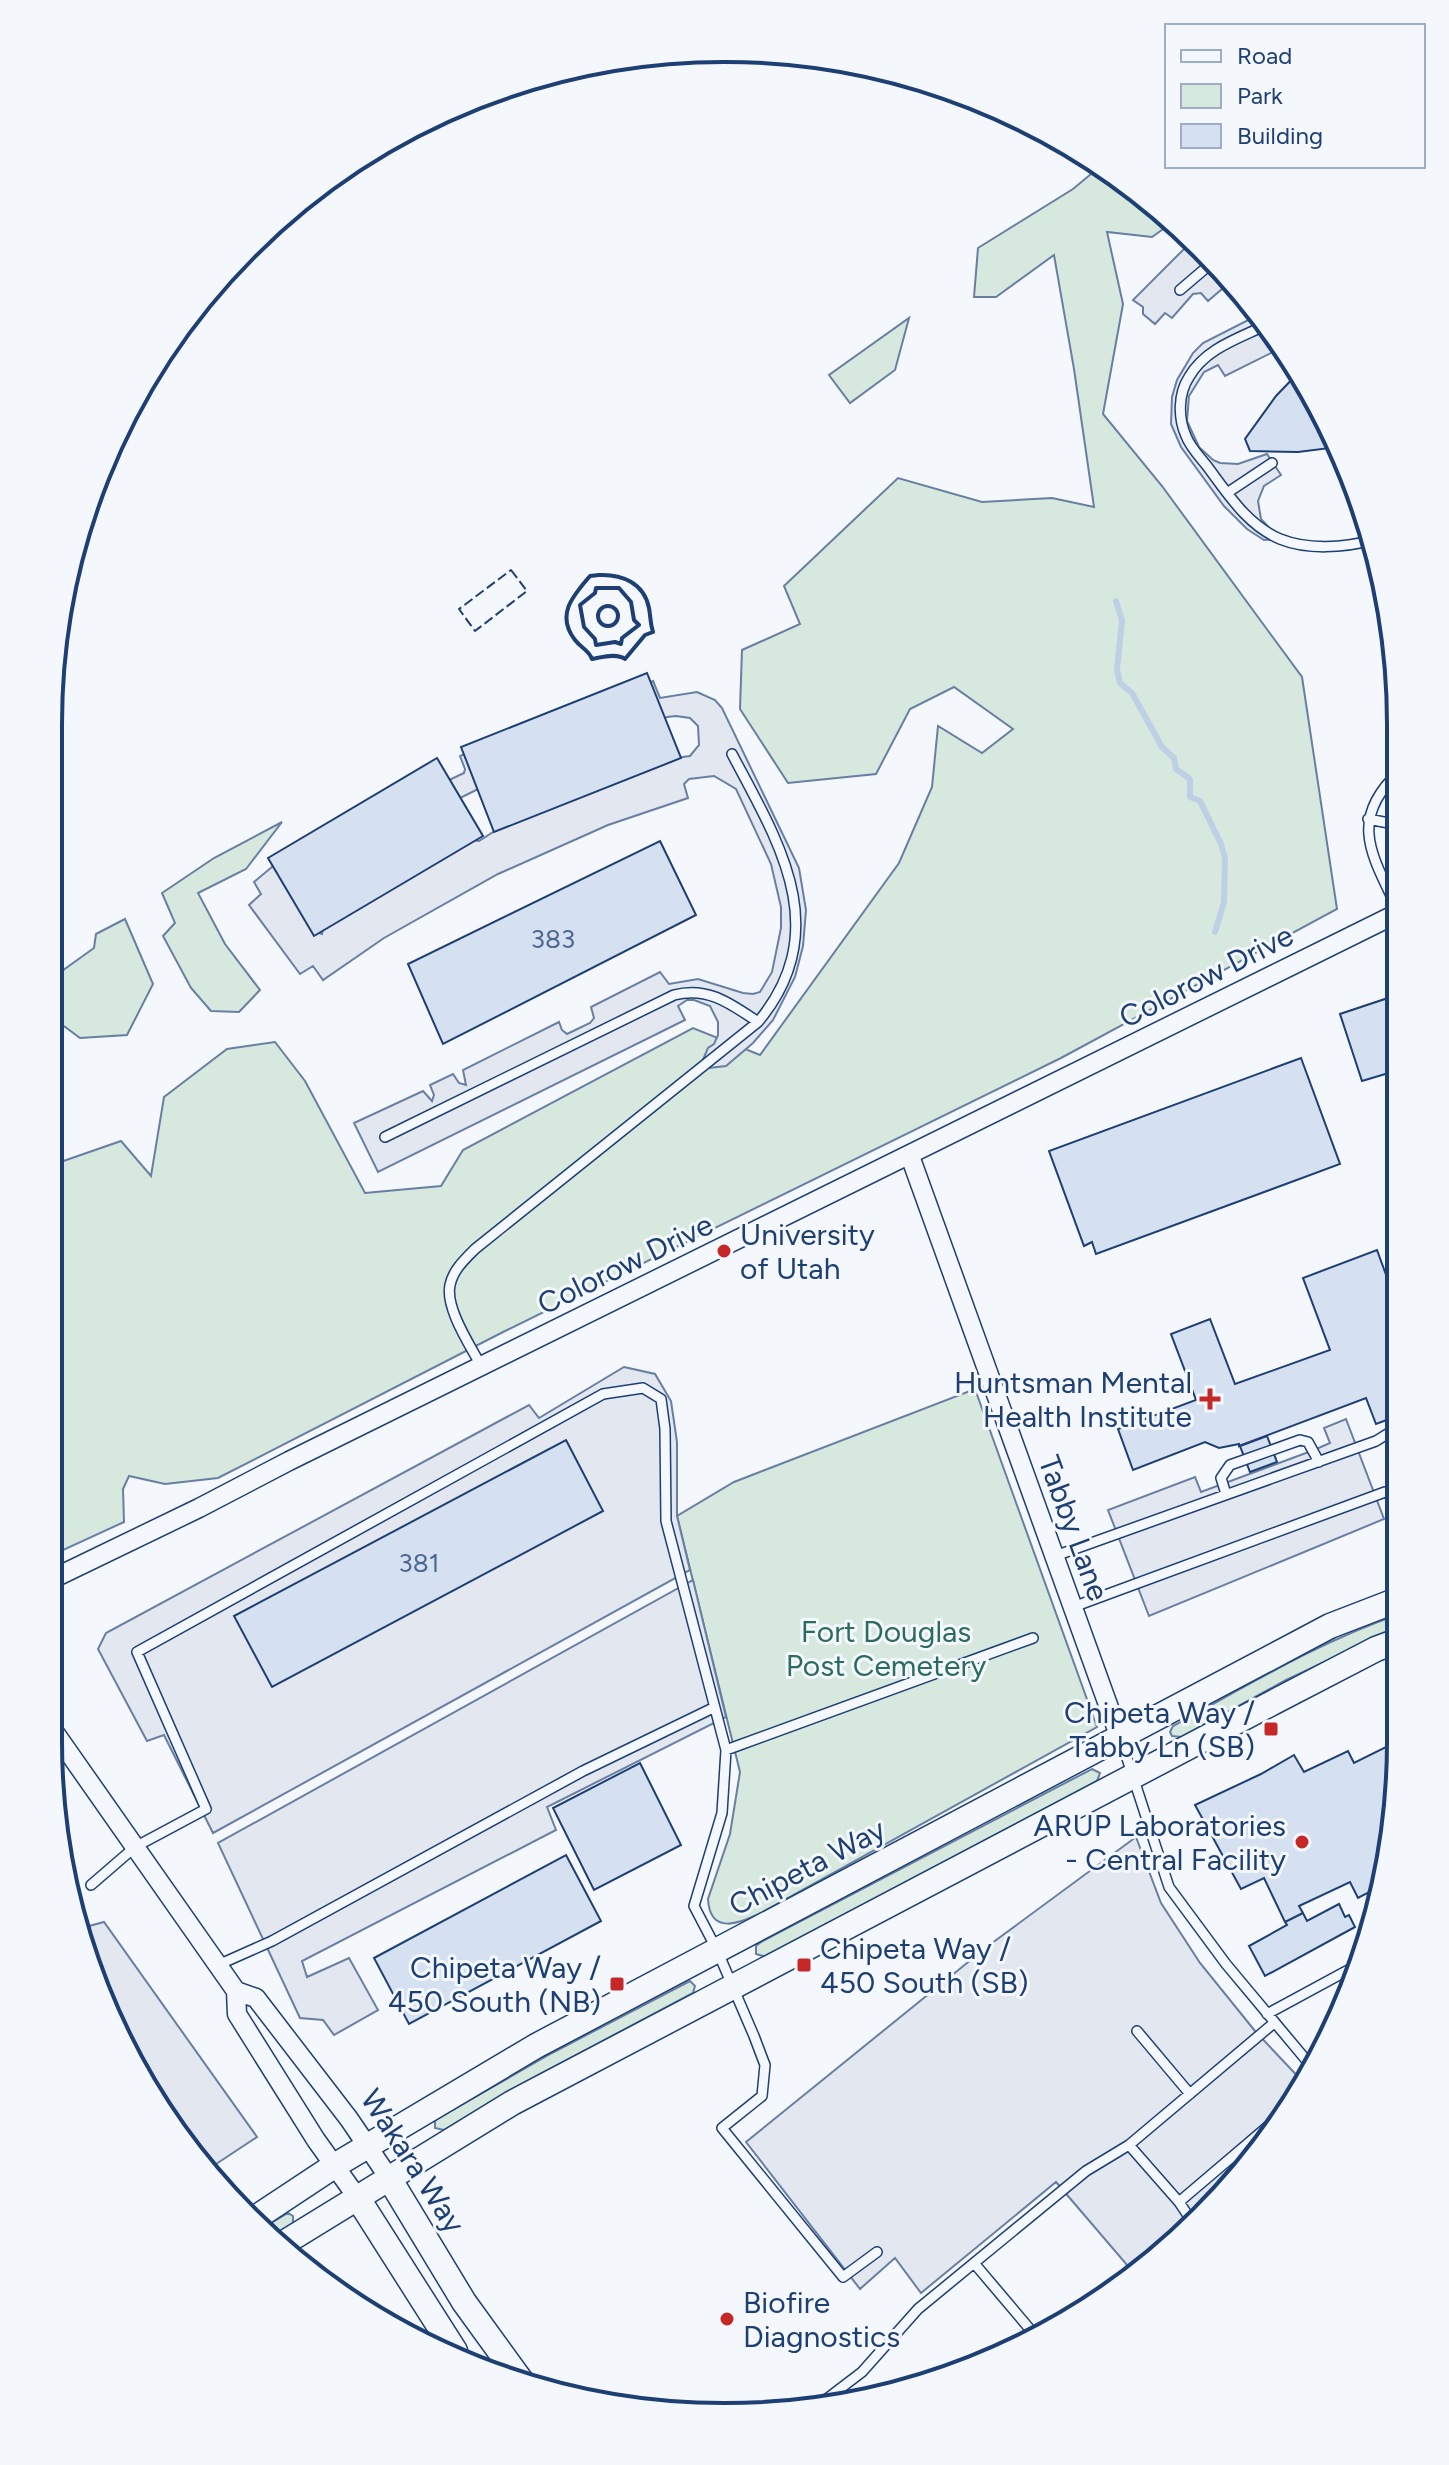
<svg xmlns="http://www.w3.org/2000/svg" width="1449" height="2465" viewBox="0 0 1449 2465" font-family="Figtree,sans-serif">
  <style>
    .green { fill: #d7e8df; stroke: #687fa3; stroke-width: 2 }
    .parking { fill: #e3e8f0; stroke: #687fa3; stroke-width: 2; fill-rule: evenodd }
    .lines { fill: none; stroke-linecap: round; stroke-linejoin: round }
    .stream { stroke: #bed0e5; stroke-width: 6 }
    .building { fill: #d5e0f0; stroke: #1d3f73; stroke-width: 2 }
    .service-casing { stroke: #1d3f73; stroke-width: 12 }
    .minor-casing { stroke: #1d3f73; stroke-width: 21 }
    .tertiary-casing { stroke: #1d3f73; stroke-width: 27 }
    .service { stroke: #f4f7fb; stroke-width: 9 }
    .minor { stroke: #f4f7fb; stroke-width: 18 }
    .tertiary { stroke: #f4f7fb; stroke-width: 24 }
    .fence { stroke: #1d3f73; stroke-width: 2; stroke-dasharray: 10 4; stroke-linecap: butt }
    .wall { stroke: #1d3f73; stroke-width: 4 }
    .poi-dot { fill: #c62828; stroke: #f4f7fb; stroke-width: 3 }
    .labels { text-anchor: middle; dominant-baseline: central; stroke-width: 6; stroke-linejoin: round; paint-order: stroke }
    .number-label { font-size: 26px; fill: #4b6792 }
    .street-label { font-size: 30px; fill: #1d3f73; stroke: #f4f7fb }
    .poi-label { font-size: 30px; fill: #1d3f73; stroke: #f4f7fb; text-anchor: end }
    .park-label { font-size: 30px; fill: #2c6c60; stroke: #f4f7fb }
    .rim { fill: none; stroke: #1d3f73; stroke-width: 4 }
  </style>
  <rect width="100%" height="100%" fill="#f4f7fb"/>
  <!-- green -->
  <path class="green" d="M1103,164L1173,222L1152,237L1107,232L1123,304L1103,414L1162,486L1302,677L1337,909L1061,1058L505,1331L218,1478L165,1484L129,1476L123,1489L124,1522L48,1557L49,1166L121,1141L151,1176L164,1097L227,1049L275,1042L305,1081L365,1193L441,1186L463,1150L693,1028L760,1055L899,863L932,787L938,726L982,753L1013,729L954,687L910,709L876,774L788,783L740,709L742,650L800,624L784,586L898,478L982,502L1052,498L1094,507L1074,369L1054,255L996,297H974L978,248L1073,189Z
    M909,318L895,370L850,403L829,375Z
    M282,822L246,869L198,893L225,944L260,990L239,1012L211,1011L191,988L163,936L175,923L162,893L214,858Z
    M125,919L153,984L127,1035L80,1038L49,1015V976L59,973L94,948L96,934Z
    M975,1389L1097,1727L761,1913C740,1923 710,1936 708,1899L730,1834L740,1772L677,1516L734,1482Z
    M1400,1614V1627L1286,1680L1182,1737L1172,1736L1170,1732L1173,1726C1247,1686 1320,1641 1400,1614Z
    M1092,1769L1100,1773L1097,1781L766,1957L756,1954V1946L761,1942Z
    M690,1981L695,1986L693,1993L527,2081L444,2130L435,2128V2120L552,2053Z
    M288,2213L293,2216V2224L276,2235L266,2226Z"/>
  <!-- parking -->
  <path class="parking" d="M1194,239L1203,246L1230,282L1208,301L1201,293L1193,294L1172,318L1165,313L1155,324L1143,314V307L1133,300Z
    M1256,316L1281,348L1225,376L1218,365L1204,372L1189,396L1187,421L1199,447L1213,460L1220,463L1238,464L1267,454L1281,475L1264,486L1258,501L1261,519L1280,539L1264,540L1247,529L1224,506L1181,447L1171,424L1172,397L1177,380L1193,353L1203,343Z
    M653,681L660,698L697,692L715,700L722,708L799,868L806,910L803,946L795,977L773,1020L753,1043L726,1066L699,1069L708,1048L714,1044L718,1035V1022L710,1006L694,1000H687L678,1006L685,1020L378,1172L354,1123L423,1091L432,1101L434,1095L430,1085L453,1074L459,1083L466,1085L463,1070L559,1022L562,1030L567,1034L590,1023L594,1018L591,1007L660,972L669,984L698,979L743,993L753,994L760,992L772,972L781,928V907L771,864L736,789L714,776L689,779L684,784L688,798L608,825L498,874L384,938L323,980L313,966L300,974L249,905L261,894L254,882L279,861L464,773L465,769L460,756L516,732ZM676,716L690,718L698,726L699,745L690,756L675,758L498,829L479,841L472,840L323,929L322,934L316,932L456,800L482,787L667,717Z
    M624,1367L655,1374L671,1401L677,1442V1516L690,1570L213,1833L164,1735L147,1741L98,1649L106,1633L529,1405L539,1418Z
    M1346,1419L1384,1519L1149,1616L1108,1510L1195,1477L1201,1492L1314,1450L1330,1443L1324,1428Z
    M693,1580L726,1717L547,1807L556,1830L302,1961L307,1977L349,1958L378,2010L334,2035L323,2020L300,2018L218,1843Z
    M1136,1837L1161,1903L1200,1963L1255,2031L1304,2083L1287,2116L1170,2249L1133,2272L1056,2182L921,2293L895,2258L860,2289L746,2142L988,1946Z
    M76,1913H81L89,1926L104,1922L257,2137L207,2170L188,2152L84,1958Z"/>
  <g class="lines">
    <!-- stream -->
    <path class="stream" d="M1116,601L1122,621L1117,669L1120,683L1132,693L1162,747L1174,758L1176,769L1190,779V797L1200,801L1221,844L1225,858L1224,902L1215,932"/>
  </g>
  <!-- building -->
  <path class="building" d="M1299,372L1310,386L1338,447L1298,452L1250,451L1245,439L1276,396Z
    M647,673L681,758L494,832L461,747Z
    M437,758L483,836L314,936L268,858Z
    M660,841L696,915L443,1044L408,964Z
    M1400,994V1072H1392L1362,1081L1340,1014Z
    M1301,1058L1340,1164L1096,1254L1092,1242L1084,1246L1049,1151Z
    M1377,1250L1400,1313V1415L1376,1424L1366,1398L1239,1446V1444L1219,1448L1205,1442L1133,1470L1118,1429L1196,1400L1171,1334L1210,1319L1235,1384L1330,1350L1303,1278Z
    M1267,1436L1277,1462L1250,1472L1240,1446Z
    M566,1440L603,1511L272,1687L234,1616Z
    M1400,1740V1785L1379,1887L1358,1898L1350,1882L1299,1906L1303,1913L1285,1922L1264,1878L1241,1889L1195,1805L1261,1774L1294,1755L1304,1772L1348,1751L1354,1763Z
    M640,1763L681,1845L594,1890L553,1808Z
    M566,1855L601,1921L409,2024L374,1958Z
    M1339,1904L1345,1917L1349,1915L1355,1927L1265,1976L1249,1946L1287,1925L1285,1922L1303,1913L1307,1921Z"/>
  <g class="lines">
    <defs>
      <path id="service" d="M1180,290L1214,261
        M1264,326C1237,339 1205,349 1189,377C1178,394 1178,418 1186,436C1190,447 1200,457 1207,466C1228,494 1247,525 1280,539C1307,550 1344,548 1372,540
        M1227,493L1272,463
        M1368,819L1399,825
        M1399,912C1373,857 1346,820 1400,771
        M385,1137L674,995C708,986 731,1004 758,1022
        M481,1366C470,1345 445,1308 450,1285C453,1270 465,1259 475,1249L758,1022C835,930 778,841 732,754
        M1226,1494L1221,1478L1230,1465L1300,1440L1308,1442L1319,1462
        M1055,1556L1376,1441L1400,1426
        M1073,1607L1385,1492L1400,1500
        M1121,1740L1169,1887L1226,1964L1312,2067
        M726,1750L1033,1638
        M91,1885L135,1847L206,1809L137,1652L603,1394L643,1388L661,1399L665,1429L666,1521L726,1750L722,1813L694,1906L717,1950L754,2036L765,2065L762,2096L722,2128L843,2277L877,2252
        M218,1965L272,1941L583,1771L713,1708
        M1267,2014L1363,1962
        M1137,2031L1190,2094
        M1129,2145L1179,2202L1193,2223
        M1179,2202L1292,2106
        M974,2263L1034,2334
        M820,2404L862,2372L918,2309L1086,2171L1129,2145L1274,2023"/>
      <path id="minor" d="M910,1156L1120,1738
        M48,1581L199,1508L289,1461L1400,912
        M48,1723L236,1991L237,2014L316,2140L357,2197
        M236,1991L256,1998L349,2119L389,2178"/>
      <path id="tertiary" d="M389,2178L464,2302L522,2382
        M357,2197L455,2351
        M257,2217L334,2166L536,2046L1298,1643L1330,1626L1400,1599
        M284,2243L512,2103L1274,1702L1376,1649L1400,1640"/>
    </defs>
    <!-- service casing -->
    <use href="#service" class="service-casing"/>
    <!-- minor casing -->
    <use href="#minor" class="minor-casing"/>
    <!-- tertiary casing -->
    <use href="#tertiary" class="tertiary-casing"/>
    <!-- service -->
    <use href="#service" class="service"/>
    <!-- minor -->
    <use href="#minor" class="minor"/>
    <!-- tertiary -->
    <use href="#tertiary" class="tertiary"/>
    <!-- fence -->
    <path class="fence" d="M511,570L527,591L475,631L459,609Z"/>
    <!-- wall -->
    <path class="wall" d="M599,575C622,574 644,583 649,608C651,619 650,623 653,632L645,635L625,659C617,653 601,657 592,659C589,650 581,648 575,640C555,614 574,595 590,576Z
      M596,588H619L631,602L634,620L639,625L622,638L621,644L615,642L596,645L595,639L584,627L580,605L595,593Z
      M598 616a10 10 0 1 1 20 0a10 10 0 1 1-20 0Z
      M49,973L54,972"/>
  </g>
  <!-- markers -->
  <g class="poi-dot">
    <circle cx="724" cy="1251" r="8"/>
    <path d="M1206 1387h8v8h8v8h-8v8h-8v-8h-8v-8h8z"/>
    <rect x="1263" y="1721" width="16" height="16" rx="4"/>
    <circle cx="1302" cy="1842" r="8"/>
    <rect x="796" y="1957" width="16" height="16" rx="4"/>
    <rect x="609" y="1976" width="16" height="16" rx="4"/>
    <circle cx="727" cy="2319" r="8"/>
  </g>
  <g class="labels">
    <!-- number labels -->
    <g class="number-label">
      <text x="553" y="939">383</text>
      <text x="419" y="1563">381</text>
    </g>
    <!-- street labels -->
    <g class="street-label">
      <text transform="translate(1206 976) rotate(-27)">Colorow Drive</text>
      <text transform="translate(625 1264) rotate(-26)">Colorow Drive</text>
      <text transform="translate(1074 1528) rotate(70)">Tabby Lane</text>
      <text transform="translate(807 1867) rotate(-28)">Chipeta Way</text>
      <text transform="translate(413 2161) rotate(57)">Wakara Way</text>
    </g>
    <!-- poi labels -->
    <g class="poi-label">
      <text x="740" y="1234" text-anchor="start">University<tspan x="740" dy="34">of Utah</tspan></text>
      <text x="1192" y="1382">Huntsman Mental<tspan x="1192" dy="34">Health Institute</tspan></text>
      <text x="1255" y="1712">Chipeta Way /<tspan x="1255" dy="34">Tabby Ln (SB)</tspan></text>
      <text x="1286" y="1825">ARUP Laboratories<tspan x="1286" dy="34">- Central Facility</tspan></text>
      <text x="820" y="1948" text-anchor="start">Chipeta Way /<tspan x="820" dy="34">450 South (SB)</tspan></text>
      <text x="601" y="1967">Chipeta Way /<tspan x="601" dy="34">450 South (NB)</tspan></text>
      <text x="743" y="2302" text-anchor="start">Biofire<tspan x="743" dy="34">Diagnostics</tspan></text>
    </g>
    <!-- park labels -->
    <g class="park-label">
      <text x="886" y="1631">Fort Douglas<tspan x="886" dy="34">Post Cemetery</tspan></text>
    </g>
  </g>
  <!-- crop -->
  <path d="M0 0H1449V2465H0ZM724 62H725A662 662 0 0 1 1387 724V1741A662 662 0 0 1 725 2403H724A662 662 0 0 1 62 1741V724A662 662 0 0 1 724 62Z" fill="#f4f7fb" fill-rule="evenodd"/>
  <path class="rim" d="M724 62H725A662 662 0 0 1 1387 724V1741A662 662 0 0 1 725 2403H724A662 662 0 0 1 62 1741V724A662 662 0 0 1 724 62Z"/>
  <!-- legend -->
  <rect x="1165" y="24" width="260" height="144" fill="#f4f7fb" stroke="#9eadc5" stroke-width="2"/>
  <rect x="1181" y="50" width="40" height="12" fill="#f4f7fb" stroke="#9eadc5" stroke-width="2"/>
  <text x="1237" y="64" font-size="24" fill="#1d3f73">Road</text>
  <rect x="1181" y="84" width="40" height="24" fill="#d7e8df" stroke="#9eadc5" stroke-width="2"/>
  <text x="1237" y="104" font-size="24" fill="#1d3f73">Park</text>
  <rect x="1181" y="124" width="40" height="24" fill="#d5e0f0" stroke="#9eadc5" stroke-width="2"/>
  <text x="1237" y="144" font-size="24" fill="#1d3f73">Building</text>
</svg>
